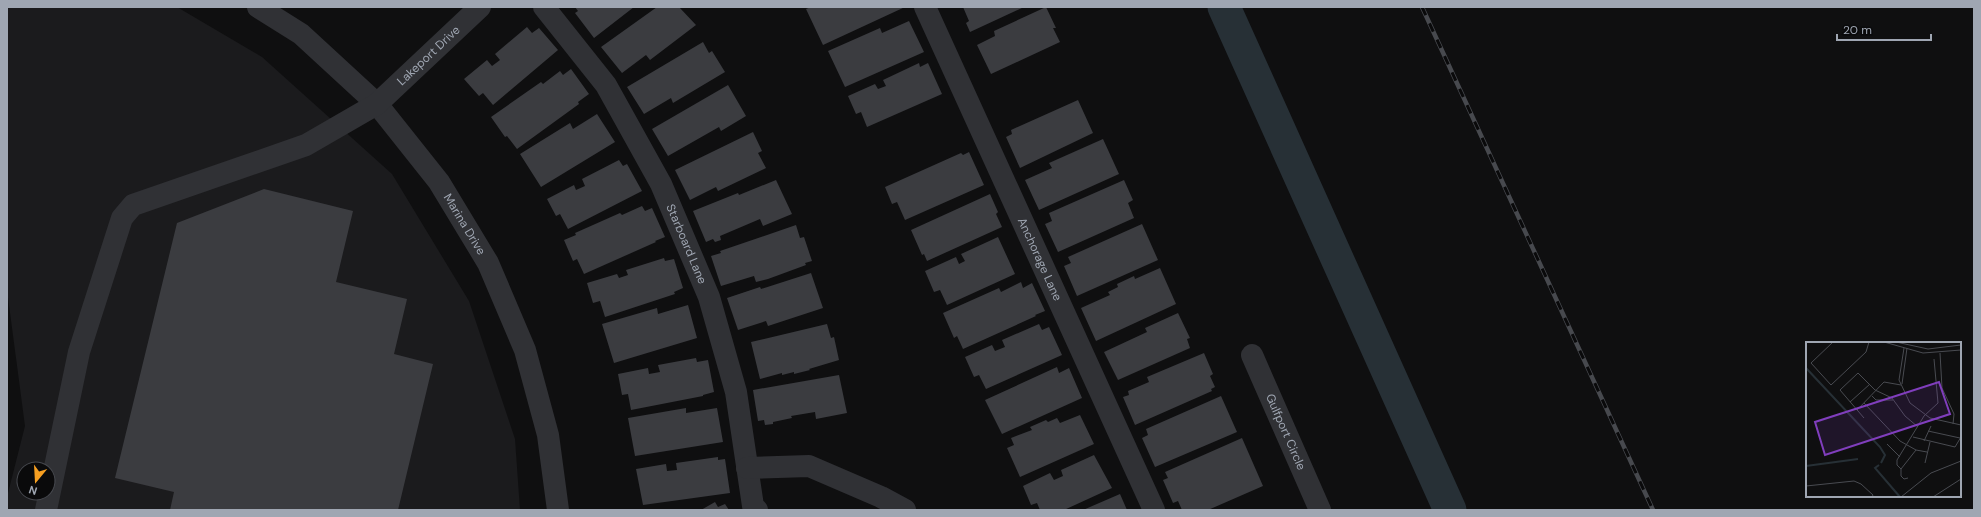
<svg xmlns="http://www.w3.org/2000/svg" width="1981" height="517" viewBox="0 0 1981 517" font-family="'DM Sans',sans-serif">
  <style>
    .built { fill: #1b1b1d; fill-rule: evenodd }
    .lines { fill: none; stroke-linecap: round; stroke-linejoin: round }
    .canal { stroke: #273036; stroke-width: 33 }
    .building { fill: #3b3c40 }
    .minor { stroke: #303135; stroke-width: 22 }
    .rail-casing { stroke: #47494e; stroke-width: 4.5 }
    .rail { stroke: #0a0a0b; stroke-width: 3; stroke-dasharray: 9; stroke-linecap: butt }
    .labels { text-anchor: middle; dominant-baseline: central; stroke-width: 3.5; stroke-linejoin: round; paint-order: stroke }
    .street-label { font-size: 12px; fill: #9fa6b2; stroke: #0a0a0b }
    .inset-river { fill: none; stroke: #273036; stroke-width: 2 }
    .inset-road { fill: none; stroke: #494b51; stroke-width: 1 }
    .view { fill: #803ebd; fill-opacity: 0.15; stroke: #803ebd; stroke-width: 2 }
    .inset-edge { fill: none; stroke: #9fa6b2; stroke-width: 2 }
  </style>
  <rect width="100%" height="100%" fill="#0f0f10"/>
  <!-- built -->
  <path class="built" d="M7,7H177L262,57L392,174L469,301L515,439L520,510H7V497L25,426L7,290ZM24,469H48V493H24Z"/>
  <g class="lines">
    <!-- canal -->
    <path class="canal" d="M1224,7L1450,510"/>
  </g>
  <!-- building -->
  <path class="building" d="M575,7H634L594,38L575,13L578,11Z
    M657,7H679L696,25L650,60L646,55L622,73L601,47Z
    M811,7H905L823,45L806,9Z
    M963,7H1024L970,32L966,23L969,21Z
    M1046,7L1056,28H1053L1060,42L991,74L977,45L995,36L994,31Z
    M909,21L924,52L845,87L828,51L880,28L882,33Z
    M527,27L532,33L539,28L558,50L493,105L483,93L479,96L464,79L487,60L492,66L500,60L495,54Z
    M703,42L709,53L712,51L725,72L673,103L671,98L644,114L627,87Z
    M919,63L920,67L928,63L942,94L867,127L861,112L856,114L848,96L875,84L878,89L886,86L883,80Z
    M571,69L589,94L578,102L579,104L517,149L507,136L505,137L491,117L541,82L543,84L560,71L563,75Z
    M728,85L746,116L721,131L719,127L668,156L652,129Z
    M1078,100L1093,133L1020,168L1006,137L1012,134L1011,130Z
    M597,114L615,142L541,187L520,154L570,123L573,129Z
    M753,132L762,151L758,153L766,168L718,191L716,187L690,200L675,170Z
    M1103,139L1119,174L1039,210L1025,180L1052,168L1049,163Z
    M969,152L984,185L905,220L897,202L892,204L885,187L961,153L963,155Z
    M619,160L623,166L627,164L642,191L568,229L560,214L556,216L547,199L574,185L576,190L585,186L582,179Z
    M776,180L792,214L763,226L760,219L720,236L721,240L715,242L713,239L706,242L693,211L738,193L739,195Z
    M1124,180L1133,200L1128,203L1134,218L1058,252L1045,224L1052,221L1049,213Z
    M264,189L353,211L336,282L407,299L394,354L433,364L398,510H170L174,492L115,478L177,223Z
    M990,194L998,212L996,214L1002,227L927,261L924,254L922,255L911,230Z
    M642,206L645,211L652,208L665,237L655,241L656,242L584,274L577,259L573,261L564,240L576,235L575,233L620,213L622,215Z
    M1142,224L1158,260L1077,296L1064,266L1071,263L1068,257Z
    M796,225L800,238L804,237L812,261L805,263L806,265L768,279L756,282L754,276L721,286L711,256L721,253L720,251Z
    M998,237L1015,274L947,305L940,290L934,292L925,271L956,257L959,264L965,261L961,254Z
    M664,258L665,261L674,259L683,288L674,292L675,294L605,317L600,301L593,303L587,283L617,274L619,278L628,275L626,270Z
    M1160,268L1176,304L1096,341L1081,308L1110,295L1108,292L1118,287L1117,284L1134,276L1135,279Z
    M811,273L823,308L768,326L766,321L738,330L727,298L760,287L761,289Z
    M1021,282L1023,288L1032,283L1045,311L1035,315L1036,316L963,349L957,336L954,338L943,313L999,288L1001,292Z
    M688,305L697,338L614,363L602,324L657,308L658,314Z
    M1178,313L1190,338L1187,339L1190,348L1118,380L1104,352L1147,332L1145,328Z
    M827,324L831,338L834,337L839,360L809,369L810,370L794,374V372L782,375V373L760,379L751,342Z
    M1039,324L1042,330L1049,327L1062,355L986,389L979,375L974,377L965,357L992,345L995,351L1005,347L1002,340Z
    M1204,353L1213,374L1210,376L1215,387L1211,389L1212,391L1135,425L1123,397L1129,395L1128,391L1149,382L1147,377Z
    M696,358L697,362L708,360L714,392L703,395V396L631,410L628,394L622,395L618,374L648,368L649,374L660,372L658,365Z
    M1057,367L1059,373L1069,368L1082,398L1002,434L985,400Z
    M839,375L847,413L816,419L815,412L791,416L792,418L773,422V424L765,425L764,420L758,421L753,390Z
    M1221,396L1237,432L1155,467L1142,438L1148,435L1146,429Z
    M686,408V413L717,408L723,442L635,456L628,418Z
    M1080,415L1094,444L1020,477L1007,448L1014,445L1011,438L1032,430L1030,427L1046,420L1048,422L1057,418L1060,423Z
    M1242,438L1263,486L1208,510H1182L1178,501L1173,503L1163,480L1168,478L1165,472Z
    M1094,455L1112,488L1064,510H1040L1037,503L1031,505L1023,486L1050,473L1054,480L1063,476L1061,470Z
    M718,457V460L725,459L730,493L643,505L636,469L666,464L667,471L677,470L676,463Z
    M1120,494L1127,510H1083Z
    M715,502L718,507L725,504L729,510H701Z"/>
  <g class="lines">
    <!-- minor -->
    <g class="minor">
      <path id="s1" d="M258,7L301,34L377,104L439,182L488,263L525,350L548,435L558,510"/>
      <path id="s2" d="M544,7L606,85L661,184L709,297L736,392L753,506L757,510"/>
      <path id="s3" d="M925,7L1154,510"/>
      <path id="s4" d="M1252,355L1320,510"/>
      <path d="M747,468L809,466L881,497L905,510"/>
      <path id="s5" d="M46,510L79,352L122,218L133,205L306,145L377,104L480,7"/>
    </g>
    <defs>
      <path id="rail" d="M1422,7L1653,510"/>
    </defs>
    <!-- rail casing -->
    <use href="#rail" class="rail-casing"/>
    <!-- rail -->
    <use href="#rail" class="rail"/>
  </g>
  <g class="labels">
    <!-- street labels -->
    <g class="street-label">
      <text stroke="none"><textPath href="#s5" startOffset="655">Lakeport Drive</textPath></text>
      <text stroke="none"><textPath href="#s1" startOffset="303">Marina Drive</textPath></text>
      <text stroke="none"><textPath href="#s2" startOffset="278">Starboard Lane</textPath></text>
      <text stroke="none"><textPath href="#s3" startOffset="277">Anchorage Lane</textPath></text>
      <text stroke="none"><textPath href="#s4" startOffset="84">Gulfport Circle</textPath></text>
    </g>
  </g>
  <!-- overview -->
  <g transform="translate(1806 342)">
    <rect width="155" height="155" fill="#0f0f10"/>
    <path class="inset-river" d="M0,26L74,105L79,113L75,121M73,123L69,126L94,155M0,124L52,117"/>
    <path class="inset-road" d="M27,0L5,21L25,43L60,10L63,0M78,0L117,11L155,8M90,0L122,7L155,3M98,6L93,38L104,61L124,76L155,83M134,11L136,46L148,72L147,82M96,42L101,6M66,54L70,58H87M44,60L64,42M58,61L94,99L110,108L121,110M51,68L78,40L95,43M58,76L34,48L52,31L69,48L86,56L99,74L112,85M122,89L154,96M107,95L149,105L155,95M118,99L125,84M81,102L94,115M119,121L124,100M95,127L91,123V118L118,74L132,61L128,17M102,136L98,137L95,134V127L110,108M0,144L48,139L55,142L67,153L66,155M95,155L125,131L155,119M127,155L155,137"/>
    <path class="view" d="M133,40L144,72L19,113L9,80Z"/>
    <rect width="155" height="155" class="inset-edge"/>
  </g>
  <!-- border -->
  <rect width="1981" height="517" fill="none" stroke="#9fa6b2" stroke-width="16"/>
  <!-- north arrow -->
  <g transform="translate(36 481) rotate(198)"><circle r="19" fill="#0a0a0b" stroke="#46484e"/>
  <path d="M0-3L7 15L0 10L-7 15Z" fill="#f69f21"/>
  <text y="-6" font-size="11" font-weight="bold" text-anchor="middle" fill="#9fa6b2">N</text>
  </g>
  <!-- scale -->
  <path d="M1837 34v6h94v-6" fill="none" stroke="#9fa6b2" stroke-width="2"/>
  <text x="1843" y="34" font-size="12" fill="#9fa6b2" stroke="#0a0a0b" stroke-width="3" paint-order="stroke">20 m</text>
</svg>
